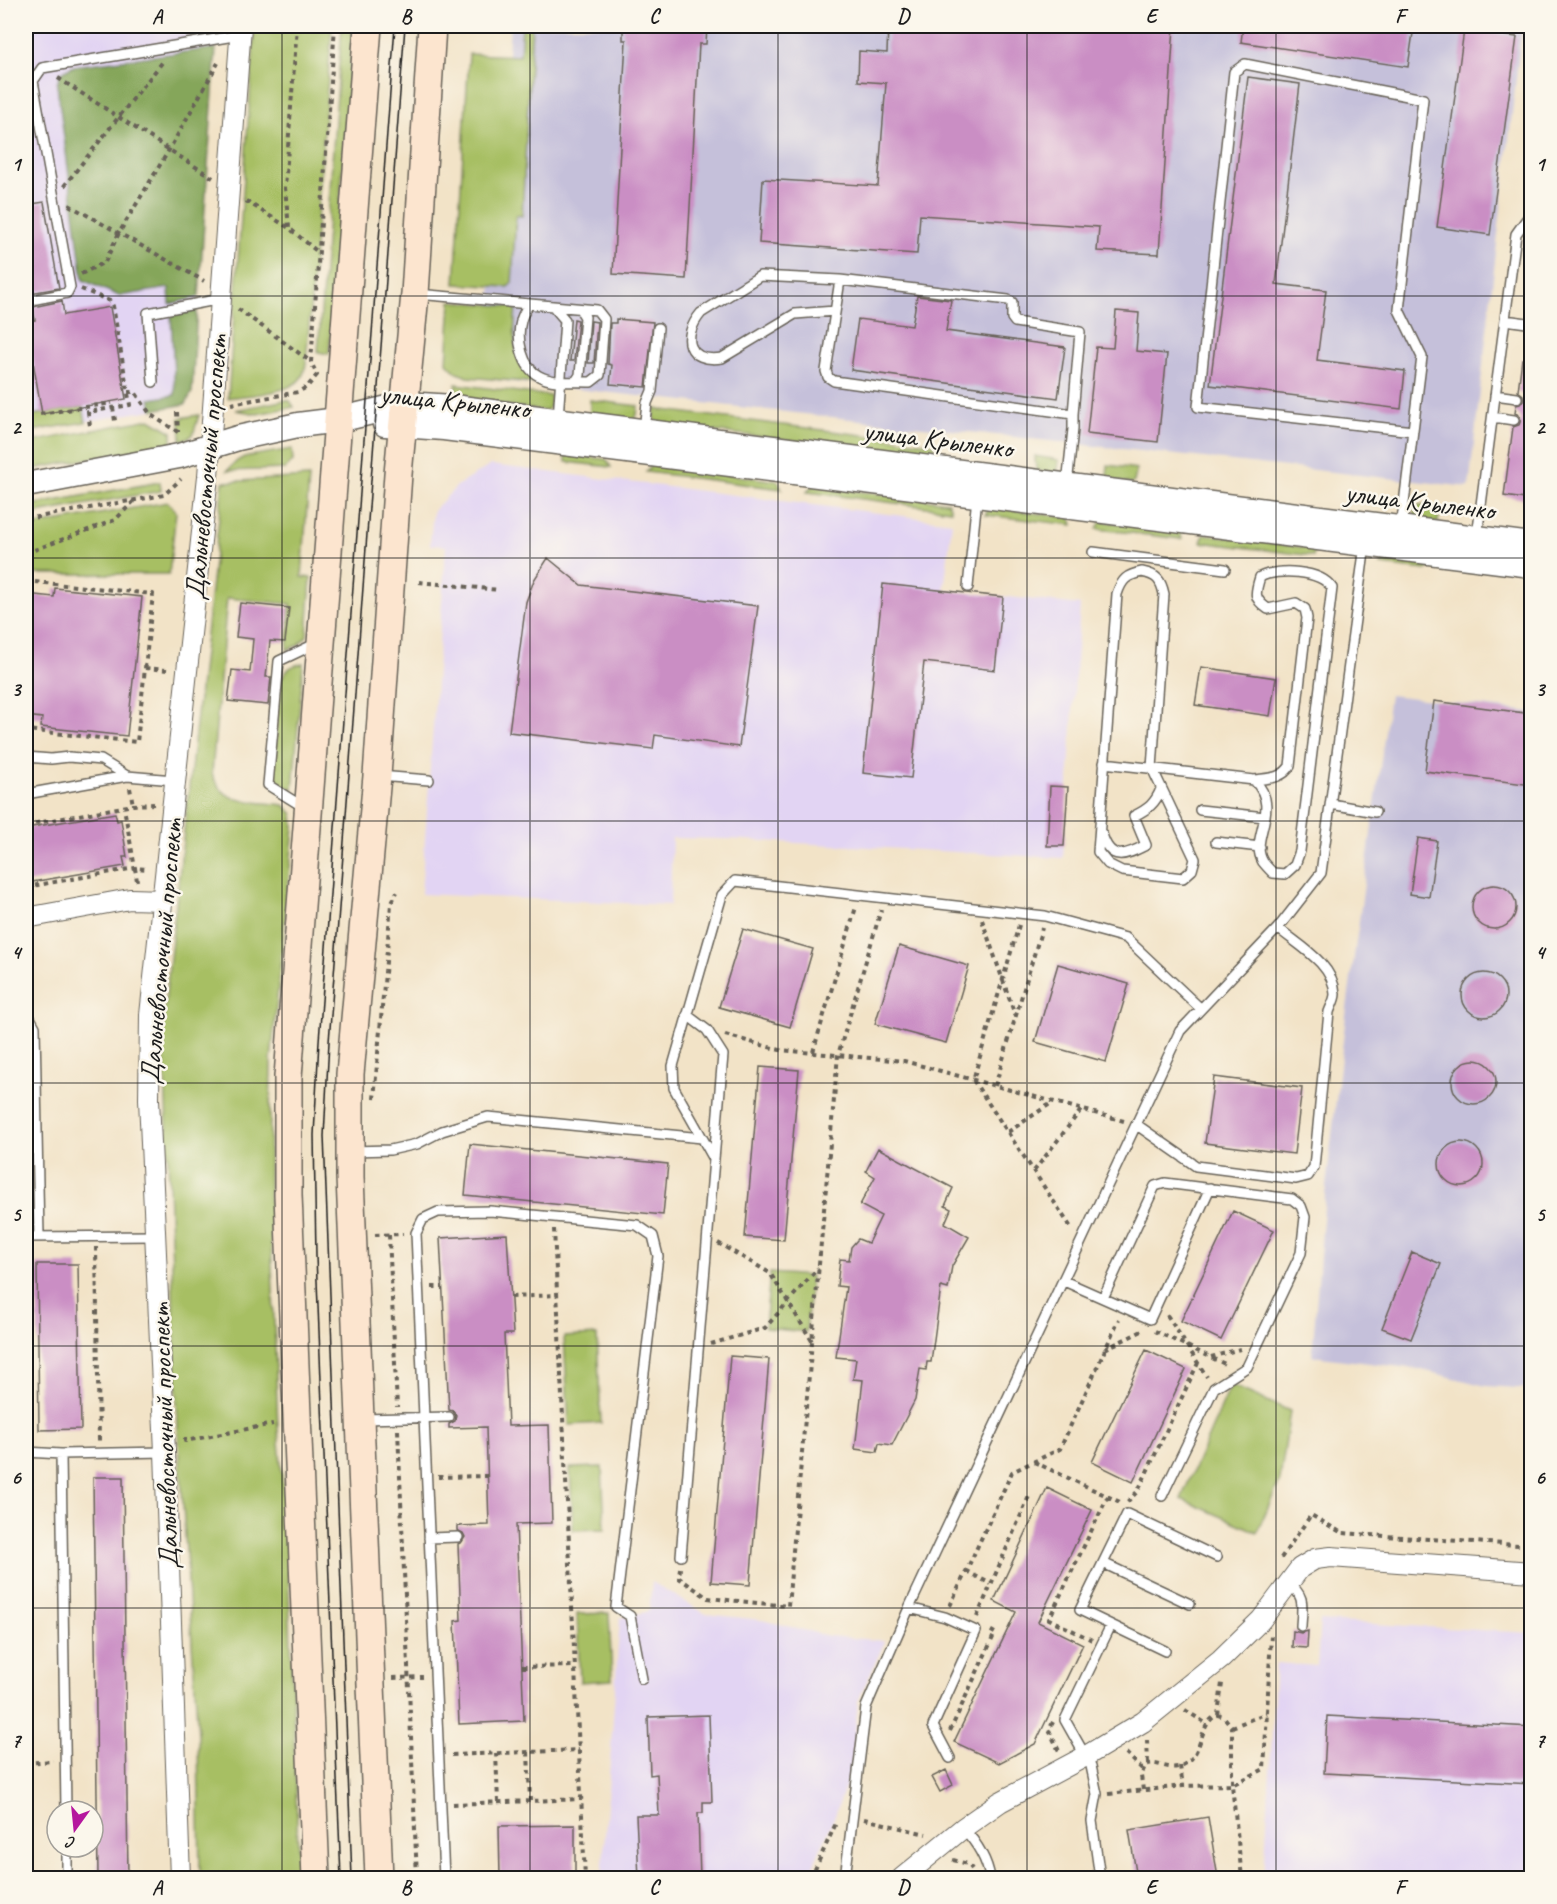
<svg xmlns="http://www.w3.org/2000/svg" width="1557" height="1904" viewBox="0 0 1557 1904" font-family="Caveat,sans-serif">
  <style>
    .built { fill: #e2d4f3 }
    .industrial { fill: #c5c0da }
    .green { fill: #a7bf64; stroke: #626e40; stroke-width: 1.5 }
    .forest { fill: #85a65a; stroke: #50613b; stroke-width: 1.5 }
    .building { fill: #ca8ec4 }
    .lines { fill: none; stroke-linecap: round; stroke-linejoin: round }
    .service-casing { stroke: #676258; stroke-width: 12 }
    .minor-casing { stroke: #676258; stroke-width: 22 }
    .tertiary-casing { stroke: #676258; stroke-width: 27 }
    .secondary-casing { stroke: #676258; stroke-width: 30 }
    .path { stroke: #676258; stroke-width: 4; stroke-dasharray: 4.5 4.5; stroke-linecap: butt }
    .service { stroke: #fff; stroke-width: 9 }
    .minor { stroke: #fff; stroke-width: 20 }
    .tertiary { stroke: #fff; stroke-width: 24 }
    .secondary { stroke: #fce5cf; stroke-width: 27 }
    .tram { stroke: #1c1c1c; stroke-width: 1.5 }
    .grid { fill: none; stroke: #1c1c1c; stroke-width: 1.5; stroke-opacity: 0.55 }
    .labels { text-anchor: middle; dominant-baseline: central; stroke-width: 5; stroke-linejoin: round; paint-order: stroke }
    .street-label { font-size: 28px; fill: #1c1c1c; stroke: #fbf7ec }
    .neatline { fill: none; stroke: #1c1c1c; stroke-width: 2 }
    .grid-label { font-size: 20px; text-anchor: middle; font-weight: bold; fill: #1c1c1c }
  </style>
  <rect width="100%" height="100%" fill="#fbf7ec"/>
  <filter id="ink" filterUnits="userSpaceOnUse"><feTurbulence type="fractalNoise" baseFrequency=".0167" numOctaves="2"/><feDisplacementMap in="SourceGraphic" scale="12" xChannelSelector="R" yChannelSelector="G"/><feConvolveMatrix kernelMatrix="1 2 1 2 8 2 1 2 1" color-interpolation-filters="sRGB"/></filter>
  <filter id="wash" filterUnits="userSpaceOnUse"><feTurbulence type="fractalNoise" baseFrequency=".008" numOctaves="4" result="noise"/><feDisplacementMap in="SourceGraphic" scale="24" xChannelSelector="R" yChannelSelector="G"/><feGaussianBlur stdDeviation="1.35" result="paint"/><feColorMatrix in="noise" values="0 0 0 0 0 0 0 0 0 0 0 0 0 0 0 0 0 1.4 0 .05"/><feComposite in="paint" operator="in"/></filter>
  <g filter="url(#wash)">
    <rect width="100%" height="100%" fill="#f2e3c7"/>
    <!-- built -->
    <path class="built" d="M26,26H217L192,392L186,404L26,432Z
      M491,465L952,522L944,590L1080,605L1063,858L727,839L672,838L670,905L421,894L446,546L430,545L433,511L458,485Z
      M652,1582L706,1614L762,1620L829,1636L885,1641L858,1701L852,1768L834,1818L808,1878H602L620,1618L649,1611Z
      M1320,1621L1531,1633V1878H1264L1276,1663L1317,1666Z"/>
    <!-- industrial -->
    <path class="industrial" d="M510,26H1522L1469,487L485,379Z
      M1390,695L1531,712V1389L1486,1386L1418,1369L1312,1356L1325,1195L1346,1015Z"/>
    <!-- green -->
    <path class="green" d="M255,26H332L306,364C305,368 304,374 301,378C290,394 247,395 228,398Z
      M342,26H353L329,354L318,352Z
      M522,26H532L522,216L516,215L512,283L508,287L455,284L469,54L520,56Z
      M451,301L516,307C513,336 511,366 540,381L538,383L467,377L456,372L447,363Z
      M456,384L551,396L550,407L546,411L455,398Z
      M286,400L290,401L294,407L257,414L236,410Z
      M590,400L638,406L637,415L632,422L590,416Z
      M83,407L86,422L26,432V416Z
      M655,409L935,444L934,452L931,456L658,425L654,417Z
      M199,415L193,435L181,441L180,418Z
      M150,419L172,432V444L26,470V443Z
      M292,449L293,461L285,469L227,471L237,461L244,457Z
      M566,455L606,459L611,467L566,462Z
      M1035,456L1059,460L1057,475L1036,470Z
      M652,465L778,481L782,489L646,472Z
      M1108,465L1137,469L1134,482L1131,484L1108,479L1107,476Z
      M309,477L302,577L311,578L307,636L298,645L287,650L291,604L227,598L212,773C223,808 255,800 284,805L293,814L294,827L271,1060L269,1180L278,1430L287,1533L299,1878H200L198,1735L178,1429L163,1021L223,482Z
      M160,482L161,491L26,515V506Z
      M812,486L948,502L951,510L807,492Z
      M168,502L176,512L169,574H26V527Z
      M1415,505L1440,508L1438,523L1420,521L1415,518Z
      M990,507L1071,518L1073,525L985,515Z
      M1101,521L1180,532L1182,539L1097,529Z
      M1204,534L1316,549L1313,556L1201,542Z
      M1387,557L1434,563L1432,567L1426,570L1381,565Z
      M303,663L293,789C282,786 277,782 273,771L280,683C285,670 289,666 303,663Z
      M770,1273L811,1276L806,1332L765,1328Z
      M597,1335L601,1423L569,1425L564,1337Z
      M1231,1385L1290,1411L1280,1480L1257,1532L1181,1499Z
      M602,1467L605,1529L573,1530L570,1468Z
      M609,1613L612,1680L580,1682L577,1614Z"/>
    <!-- forest -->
    <path class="forest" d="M216,48L199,297L170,304L169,288L119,296L83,280L57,85L60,73L74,66Z
      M197,310L192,392L186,404L153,410L150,399L175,395L171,315Z"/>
    <g id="blocks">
      <!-- building -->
      <path class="building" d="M623,26H707L706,44H699L686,279L613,274L626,40H623Z
        M888,26H1174L1159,254L1097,251L1099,227L920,215L917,254L759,243L763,179L878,186L886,83L858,81L859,51L887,53Z
        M1243,26H1414L1408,67L1241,42Z
        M1464,30L1517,37L1490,235L1437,227Z
        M1248,77L1300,84L1276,284L1326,290L1317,360L1405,371L1401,409L1210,385Z
        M44,202L59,288L30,293L26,268V205Z
        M917,296L951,300L946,331L1065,347L1058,398L851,370L858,319L912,326Z
        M62,301L64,315L110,307L126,399L42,414L26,321L35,320L33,307Z
        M1116,311L1139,313L1136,351L1167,354L1158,442L1087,434L1096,347L1113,348Z
        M574,319L578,320L574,361H570Z
        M616,319L653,322L646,387L610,384L612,365L608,364L610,323H616Z
        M591,321L597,322L594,363H588Z
        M1522,359L1532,360V500L1504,496L1513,427L1519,425L1521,420L1519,415L1515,413L1516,405L1520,404L1524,399L1523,395L1518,391Z
        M548,558L581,585L758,606L739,747L655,735L653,749L509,732L526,602L534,580Z
        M883,584L1003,597L995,670L924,662L911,778L863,773Z
        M55,588L142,597L127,736L41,727L42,718L26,716V594L54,597Z
        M240,603L289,608L285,642L270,641L266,677H271L268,705L228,701L232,670L250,672L253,639L236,637Z
        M1201,667L1276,678L1270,716L1195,705Z
        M1434,701L1532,714V785L1425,771Z
        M1050,786L1068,787L1064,846H1047Z
        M115,813L117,821L121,820L127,857H123L125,866L26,883V828Z
        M1418,838L1437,841L1429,897L1410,894Z
        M1472 907a22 22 0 1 1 44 0a22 22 0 1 1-44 0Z
        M743,929L813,949L790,1027L719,1007Z
        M899,946L969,966L946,1043L875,1024Z
        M1058,964L1129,984L1106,1062L1035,1042Z
        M1462 995a22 22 0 1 1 44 0a22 22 0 1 1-44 0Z
        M1452 1082a22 22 0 1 1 44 0a22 22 0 1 1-44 0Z
        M760,1067L799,1070L784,1240L745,1237Z
        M1214,1077L1302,1088L1294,1154L1205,1143Z
        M1439 1164a22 22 0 1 1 44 0a22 22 0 1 1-44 0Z
        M470,1144L668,1164L663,1215L465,1195Z
        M878,1148L953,1188L945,1206L951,1209L945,1223L969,1237L952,1266L948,1289L941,1287L931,1362H927L926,1370L920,1369L915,1400L892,1445L879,1443L877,1452L855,1449L863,1380L853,1379L856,1359L836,1357L846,1287L837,1286L840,1259L849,1260L851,1247L858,1239L868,1243L881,1216L860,1205L875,1177L866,1171Z
        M1233,1211L1274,1230L1221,1340L1181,1321Z
        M507,1234L513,1334H504L508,1426L549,1425L552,1523L516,1524L524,1721L459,1724L455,1621L461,1620L458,1544L462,1542L465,1537L463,1533L457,1530V1526L489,1525L486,1427L449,1428V1424L455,1421L456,1416L453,1411L449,1410L440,1238Z
        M1412,1252L1441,1264L1411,1339L1382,1328Z
        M37,1264H78L81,1429L39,1430Z
        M1146,1350L1186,1369L1133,1482L1092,1462Z
        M730,1356L769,1359L750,1585L711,1582Z
        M93,1477H123L128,1878H98Z
        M1047,1488L1092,1510L1038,1622L1083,1644L1035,1744L999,1763L954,1742L1016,1612L994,1601Z
        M1293,1631L1301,1633L1308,1631L1307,1648L1292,1647Z
        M709,1715L712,1802H703V1813H698L700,1878H639L636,1815H659L657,1774L650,1775L648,1717Z
        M1327,1716L1532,1727V1784L1324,1773Z
        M946,1770L953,1785L940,1792L932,1777Z
        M1208,1817L1218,1878H1137L1129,1830Z
        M575,1825V1878H500L499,1826Z"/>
    </g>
  </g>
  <g filter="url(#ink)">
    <use href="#blocks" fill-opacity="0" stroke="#676258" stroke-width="1.5"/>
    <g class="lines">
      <defs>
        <path id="service" d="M417,294L553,306L565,320L558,418
          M26,301L67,293L70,287L33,81L42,68L240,35
          M529,304C526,309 522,315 521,321C516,339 522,367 539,376C553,384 575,381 591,382L600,375L604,319L597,310L553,306
          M835,311L795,314L722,358C687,363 681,337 701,313L760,276L840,280
          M1505,320L1527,323
          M576,381L580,375L585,317L580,309
          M153,382L148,313L221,299
          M1495,395L1517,398
          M1493,417L1514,420
          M644,430L647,403L652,391L658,328
          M1067,485L1073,429V414L1080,332L1015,322L1012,318V302L1008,300L840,280L826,371L828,377L834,381L1073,414
          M1401,528L1422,357L1399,310L1423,99L1245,64L1234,72L1198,407L1413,431
          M1477,536L1516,234L1526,220L1532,218
          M1093,552L1225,569
          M1142,572C1157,575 1161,580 1164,594L1152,768L1195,859L1192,870L1183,878L1122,871L1108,864L1098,852L1117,594C1122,579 1127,575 1142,572Z
          M968,587L977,497
          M26,757L51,759L69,757L101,760L127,776
          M1104,763L1254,780C1268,778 1282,779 1290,766L1307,618L1305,609L1296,603L1268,609C1253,599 1255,593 1260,577C1277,568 1321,570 1332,588L1300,851L1295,865L1285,874L1273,873C1270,870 1266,866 1263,862C1248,838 1283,809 1254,780
          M379,776L429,780
          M26,794L127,776L174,780
          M1331,804L1375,812
          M305,808L268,785L279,661L317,643
          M1200,810L1265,817
          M1102,834C1110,862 1125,856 1146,845L1134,816C1148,809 1155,804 1161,789
          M1216,842L1260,847
          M26,1014L29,1016L35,1027L39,1237
          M687,1015L707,1030L723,1055L714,1159
          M1137,1125L1196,1166L1296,1179L1308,1176L1314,1167L1329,1012C1331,1006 1335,1000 1335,994C1334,964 1298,945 1278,928
          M352,1151L390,1150L417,1144L442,1131L488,1117L702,1138
          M26,1237L156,1236
          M1064,1281L1150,1319L1210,1188
          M1103,1298L1155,1186L1165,1183L1292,1199L1301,1206L1305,1217L1301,1253L1247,1367L1214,1388L1162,1496
          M362,1419L449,1417
          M26,1452L61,1454L165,1452
          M61,1454L66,1811
          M429,1538L458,1537
          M681,1556L714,1159L674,1088L673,1066L722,895L735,881L1045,916L1126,938L1201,1009
          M1103,1563L1190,1604
          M1288,1583C1306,1596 1302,1606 1301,1626
          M909,1608L945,1617L976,1631L933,1726L950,1758
          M1165,1651L1080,1610L1127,1514L1217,1557
          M963,1828C976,1842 987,1859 990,1878
          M67,1847V1878
          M444,1878L416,1233L423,1219L438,1212L490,1211L637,1225L653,1236L658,1256L616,1607L630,1616L642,1679
          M845,1878L866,1707L909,1608L1180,1031L1278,928L1321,873L1365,545
          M1100,1878L1092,1821L1097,1794L1091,1766L1065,1720L1111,1625"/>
        <path id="minor" d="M26,918L130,899L163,900
          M180,1878L165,1452L149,1099L150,1015L208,476L241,26
          M902,1878L963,1828L1000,1802L1086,1756L1143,1722L1221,1659L1261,1620L1300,1568L1315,1559L1331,1557L1532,1572"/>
        <path id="tertiary" d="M385,424L444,428L1532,565
          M26,485L179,456L238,438L298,425L338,420L405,404L453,407L1532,545"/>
        <path id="secondary" d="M316,1878L288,1195V1077L368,26
          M379,1878L350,1177V1074L377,776L398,474L415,294L432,26"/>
      </defs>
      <!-- service casing -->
      <use href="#service" class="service-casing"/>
      <!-- minor casing -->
      <use href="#minor" class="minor-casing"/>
      <!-- tertiary casing -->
      <use href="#tertiary" class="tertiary-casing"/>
      <!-- secondary casing -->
      <use href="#secondary" class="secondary-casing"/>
      <!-- path -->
      <path class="path" d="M58,78L213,178
        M64,186L164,60
        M246,201L289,228L319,253
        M69,205L204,281
        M289,227L285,188L297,26
        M81,274L105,262L119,233L169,150L218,63
        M81,289L110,301L113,306L130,405L88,412L90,426
        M238,309L310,361
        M128,392H135L151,415L178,432
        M231,404L298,392L307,387L317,375L311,362L335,26
        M113,407L115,421
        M177,412L178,432
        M40,414L112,403
        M26,519L164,495L181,479
        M26,553L115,520L134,501
        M26,581L153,594L137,742L26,730
        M419,582L499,590
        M145,668L167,670
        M130,788L133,805
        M26,825L133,805L154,804
        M137,881L135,868L148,869
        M26,887L135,868L124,808
        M982,920L1015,1015
        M1019,925L973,1080L1072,1229
        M725,1035L780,1050L904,1061L1124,1121
        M813,1052L856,907
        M995,1086L1042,928
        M374,1099L391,904L397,892
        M1008,1132L1053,1102
        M1034,1171L1081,1110
        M554,1229L585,1878
        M375,1235L403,1234
        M389,1235L397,1407
        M718,1243L770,1273L812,1341
        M96,1247L99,1441
        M432,1287H443
        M511,1297L557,1295
        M1167,1315L1207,1377
        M1155,1331L1227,1365
        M711,1344L765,1328L818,1268
        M1105,1349L1144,1330
        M1211,1357L1240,1349
        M398,1430L417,1878
        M185,1438V1441L273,1424
        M1034,1462L1122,1503
        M438,1477L488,1476
        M1127,1502L1138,1491L1198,1363
        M1281,1558L1311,1515L1342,1533L1532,1546
        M680,1568L679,1578L708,1598L788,1606L838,1055L881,910
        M966,1571L991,1584
        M950,1606L1012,1472L1060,1449L1119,1319
        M977,1617L1030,1494
        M1092,1640L1049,1619L1108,1496
        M522,1667L575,1666
        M393,1678L423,1677
        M1185,1710L1207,1724
        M1218,1715L1222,1683
        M1053,1722L1049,1730L1059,1751
        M1232,1727L1267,1713
        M950,1731L995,1633L988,1629
        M1147,1740L1148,1763
        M528,1752L530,1801
        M496,1753L498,1802
        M1126,1753L1143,1770
        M452,1755L579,1750
        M26,1763L53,1761
        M1180,1766L1183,1786
        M1143,1790L1141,1776L1145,1766C1157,1757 1170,1777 1189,1761C1203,1749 1200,1722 1218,1715L1224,1717L1232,1727V1785L1264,1769L1271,1635
        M1109,1794L1183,1786L1232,1785L1242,1878
        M453,1804L582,1799
        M864,1819L926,1834
        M953,1860L968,1864L972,1869
        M811,1878L837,1821"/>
      <!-- service -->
      <use href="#service" class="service"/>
      <!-- minor -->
      <use href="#minor" class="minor"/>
      <!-- tertiary -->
      <use href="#tertiary" class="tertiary"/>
      <!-- secondary -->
      <use href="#secondary" class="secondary"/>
      <!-- tram -->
      <path class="tram" d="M341,1878L316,1256L314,1135L319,1041L395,26
        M352,1878L324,1136L329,1042L405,26"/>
    </g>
  </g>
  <!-- grid -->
  <path class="grid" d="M282,26V1878M530,26V1878M778,26V1878M1027,26V1878M1276,26V1878M26,296H1532M26,558H1532M26,821H1532M26,1083H1532M26,1346H1532M26,1608H1532"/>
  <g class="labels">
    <!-- street labels -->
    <g class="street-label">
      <text transform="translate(455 401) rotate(6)">улица Крыленко</text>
      <text transform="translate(938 439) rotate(7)">улица Крыленко</text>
      <text transform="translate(206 467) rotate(-85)">Дальневосточный проспект</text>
      <text transform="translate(1420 501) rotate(7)">улица Крыленко</text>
      <text transform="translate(161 951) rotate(-85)">Дальневосточный проспект</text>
      <text transform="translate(164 1436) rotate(-92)">Дальневосточный проспект</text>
    </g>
  </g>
  <!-- margin -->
  <rect width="1557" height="1904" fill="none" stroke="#fbf7ec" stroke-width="66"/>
  <!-- north arrow -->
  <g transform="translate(75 1829) rotate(195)"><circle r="28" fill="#fbf7ec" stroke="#a29f99" stroke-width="1.5"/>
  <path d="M0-4.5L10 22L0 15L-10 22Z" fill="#b5179e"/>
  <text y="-9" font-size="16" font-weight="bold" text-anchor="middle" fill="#1c1c1c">С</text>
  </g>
  <rect x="33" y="33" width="1491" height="1838" class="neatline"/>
  <g class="grid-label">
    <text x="157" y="23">A</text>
    <text x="406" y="23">B</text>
    <text x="654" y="23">C</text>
    <text x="903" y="23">D</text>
    <text x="1151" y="23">E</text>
    <text x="1400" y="23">F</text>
    <text x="16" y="171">1</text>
    <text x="1540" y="171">1</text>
    <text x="16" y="434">2</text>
    <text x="1540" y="434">2</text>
    <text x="16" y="696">3</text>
    <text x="1540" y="696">3</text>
    <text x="16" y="959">4</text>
    <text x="1540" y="959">4</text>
    <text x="16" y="1221">5</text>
    <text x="1540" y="1221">5</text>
    <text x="16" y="1484">6</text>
    <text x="1540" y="1484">6</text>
    <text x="16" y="1747">7</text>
    <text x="1540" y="1747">7</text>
    <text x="157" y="1894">A</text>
    <text x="406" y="1894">B</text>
    <text x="654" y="1894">C</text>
    <text x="903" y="1894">D</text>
    <text x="1151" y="1894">E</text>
    <text x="1400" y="1894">F</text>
  </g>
</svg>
